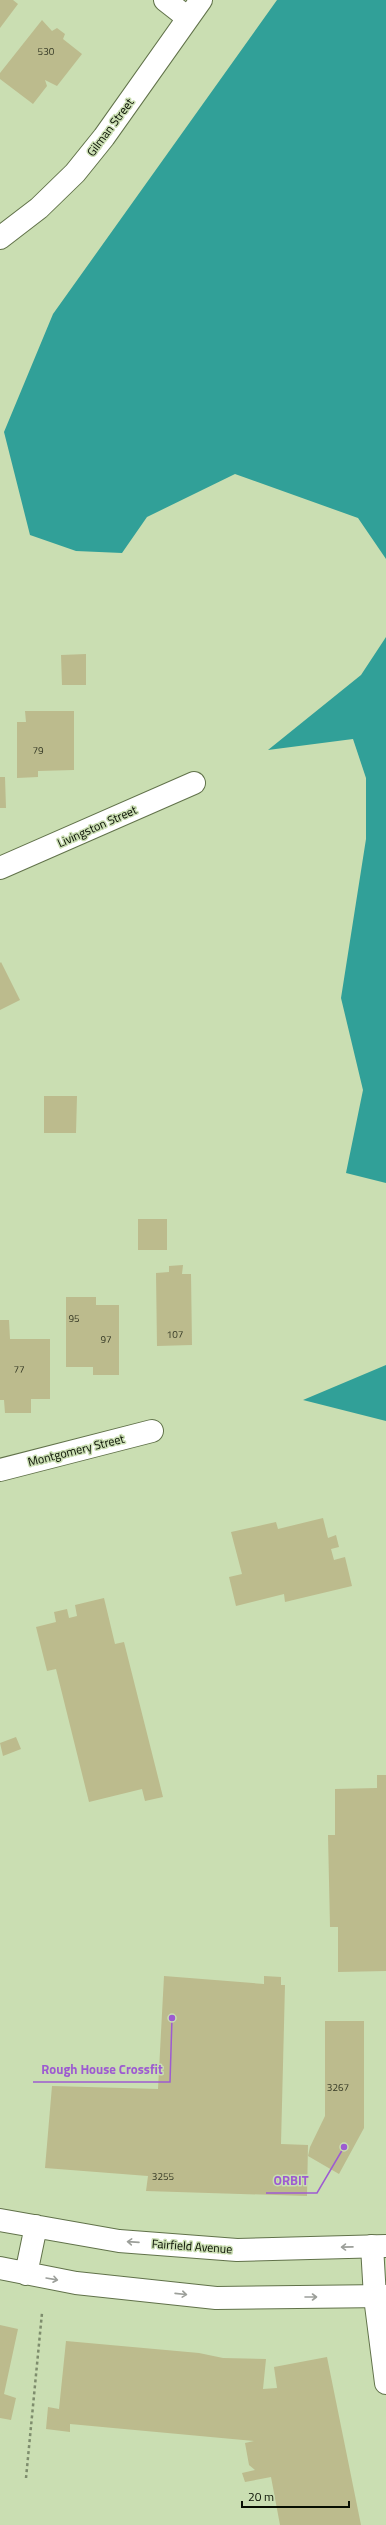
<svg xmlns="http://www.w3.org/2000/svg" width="386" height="2525" viewBox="0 0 386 2525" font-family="'Titillium Web',sans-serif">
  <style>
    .water { fill: #31a098 }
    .building { fill: #bcbb8d }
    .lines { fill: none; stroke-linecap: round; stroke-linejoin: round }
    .minor-casing { stroke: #61724a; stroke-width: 24 }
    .major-casing { stroke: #61724a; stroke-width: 24 }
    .path { stroke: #7e8d6d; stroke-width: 2.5; stroke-dasharray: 3 3; stroke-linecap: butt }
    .minor { stroke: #fff; stroke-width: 22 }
    .major { stroke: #fff; stroke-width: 22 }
    .oneway { stroke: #9c9f9a }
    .labels { text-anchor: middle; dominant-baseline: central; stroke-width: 3; stroke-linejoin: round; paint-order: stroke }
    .number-label { font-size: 10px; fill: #353925 }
    .street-label { font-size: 12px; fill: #080e02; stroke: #cadeb2 }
    .leader { fill: none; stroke: #9d5bd1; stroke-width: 1.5 }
    .callout-dot { fill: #9d5bd1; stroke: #cadeb2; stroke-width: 1.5 }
    .callout-label { font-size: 13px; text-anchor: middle; font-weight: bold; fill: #9d5bd1; stroke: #cadeb2; stroke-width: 3; stroke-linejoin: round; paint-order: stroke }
  </style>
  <rect width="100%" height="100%" fill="#cadeb2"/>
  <!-- water -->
  <path class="water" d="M277,0H386V559L358,518L235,474L147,517L122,553L76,551L30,535L4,432L53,314Z
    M386,637V1183L346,1173L363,1090L341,998L366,839V778L353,739L268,750L361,675Z
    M386,1365V1421L303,1400Z"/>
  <!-- building -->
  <path class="building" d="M0,0H13L18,4L0,28Z
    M42,20L52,31L57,28L65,34L63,39L82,54L57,86L45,80L47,86L33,104L0,79V73Z
    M86,654V685H62L61,655Z
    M25,711H74V770L38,771V777L17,778V722H26Z
    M0,777H5L6,808H0Z
    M1,962L20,1000L0,1010V963Z
    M44,1096H77L76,1133H44Z
    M138,1219H167V1250H138Z
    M183,1265L182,1274H191L192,1345L157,1346L156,1273L169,1272V1266Z
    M66,1297H96V1305H119V1375H93V1367H66Z
    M0,1320H9L10,1339H50V1399H31V1413H5L4,1400H0Z
    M323,1518L328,1538L336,1535L339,1547L331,1549L334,1560L345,1557L352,1586L285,1602L284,1594L236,1606L229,1577L242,1574L231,1532L276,1522L278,1529Z
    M104,1598L115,1644L124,1642L163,1797L145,1801L142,1789L89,1802L56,1669L47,1671L36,1627L56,1622L54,1612L67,1609L69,1618L77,1616L75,1605Z
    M16,1737L21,1749L3,1756L0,1743Z
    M377,1775H386V1971L338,1972V1927H330L328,1835H335V1789L377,1788Z
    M164,1976L264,1984V1976L281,1977V1985H285L281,2144L308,2145L307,2196L146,2191L148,2176L45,2168L52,2086L158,2089Z
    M325,2021H364V2128L339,2174L308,2156L310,2147L325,2116Z
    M0,2325L18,2329L4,2394L16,2398L11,2420L0,2418Z
    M66,2341L199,2353L223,2358L266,2359L263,2389L277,2388L274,2367L327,2357L361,2525H280L271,2477L245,2482L242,2473L255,2470L249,2465L245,2443L254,2441L70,2424V2432L46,2429L48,2407L59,2409Z"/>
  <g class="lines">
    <defs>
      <path id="minor" d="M165,0L188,18
        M0,238L39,208L75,173L104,137L201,0
        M0,868L194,783
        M0,1470L152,1431
        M372,2246L375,2297L386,2383"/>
      <path id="major" d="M0,2220L119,2241L237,2250L386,2246
        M0,2268L76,2283L216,2298L386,2296
        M26,2274L36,2226"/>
    </defs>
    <!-- minor casing -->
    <use href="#minor" class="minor-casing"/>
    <!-- major casing -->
    <use href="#major" class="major-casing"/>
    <!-- path -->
    <path class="path" d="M26,2478L42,2313"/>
    <!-- minor -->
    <use href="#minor" class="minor"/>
    <!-- major -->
    <use href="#major" class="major"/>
  </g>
  <!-- one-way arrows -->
  <defs><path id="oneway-shaft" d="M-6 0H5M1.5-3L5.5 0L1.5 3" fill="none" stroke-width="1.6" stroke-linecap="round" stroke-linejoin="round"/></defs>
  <g class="oneway">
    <use href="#oneway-shaft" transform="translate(133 2242) rotate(-176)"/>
    <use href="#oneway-shaft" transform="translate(347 2247) rotate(179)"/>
    <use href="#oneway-shaft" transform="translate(52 2279) rotate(10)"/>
    <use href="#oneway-shaft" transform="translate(181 2294) rotate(6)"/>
    <use href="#oneway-shaft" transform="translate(311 2297)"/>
  </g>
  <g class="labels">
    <!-- number labels -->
    <g class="number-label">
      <text x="46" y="51">530</text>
      <text x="38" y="750">79</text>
      <text x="74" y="1318">95</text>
      <text x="175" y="1334">107</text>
      <text x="106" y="1339">97</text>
      <text x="19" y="1369">77</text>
      <text x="338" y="2087">3267</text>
      <text x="163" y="2176">3255</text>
    </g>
    <!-- street labels -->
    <g class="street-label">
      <text transform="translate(110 127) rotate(-53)">Gilman Street</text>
      <text transform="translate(97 826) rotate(-24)">Livingston Street</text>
      <text transform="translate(76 1450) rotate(-14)">Montgomery Street</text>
      <text transform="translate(192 2246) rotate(4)">Fairfield Avenue</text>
    </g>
  </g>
  <!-- callouts -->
  <path class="leader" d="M172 2018L170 2082H33M344 2147L317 2193H266"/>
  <g class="callout-dot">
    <circle cx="172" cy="2018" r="4"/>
    <circle cx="344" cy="2147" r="4"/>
  </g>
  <g class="callout-label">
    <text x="102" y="2074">Rough House Crossfit</text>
    <text x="291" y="2185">ORBIT</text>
  </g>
  <!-- scale -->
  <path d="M242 2501v6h107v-6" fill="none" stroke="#080e02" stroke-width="2"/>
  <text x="248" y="2501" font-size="12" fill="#080e02" stroke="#cadeb2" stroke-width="3" paint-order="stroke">20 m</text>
</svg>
